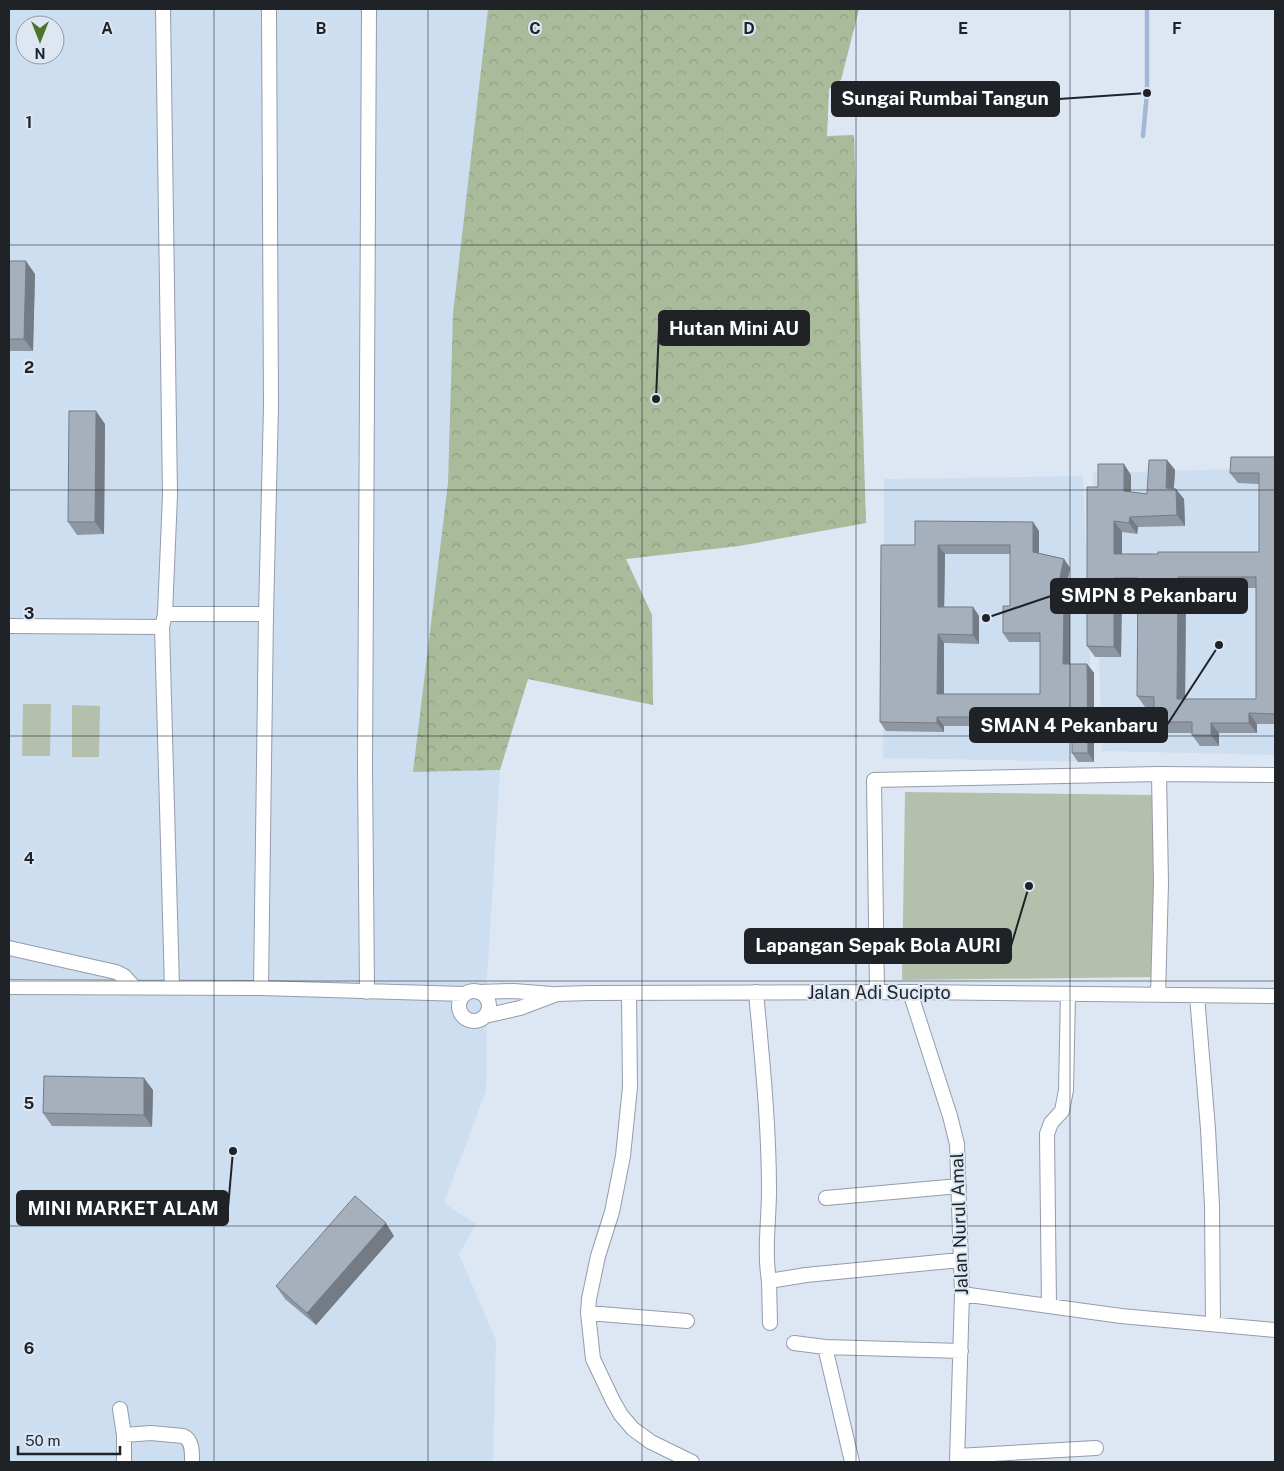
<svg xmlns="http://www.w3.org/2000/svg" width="1284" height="1471" viewBox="0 0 1284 1471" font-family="'Public Sans',sans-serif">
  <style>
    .built { fill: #cedef1; fill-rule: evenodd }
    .forest { fill: url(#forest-crowns) }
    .garden { fill: #b5c0ac }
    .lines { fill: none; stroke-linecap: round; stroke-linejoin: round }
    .stream { stroke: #a0b8d5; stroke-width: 4.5 }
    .street-casing { stroke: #939da9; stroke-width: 16 }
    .street { stroke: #fff; stroke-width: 14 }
    .wall { fill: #8f97a2; fill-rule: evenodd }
    .shaded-wall { fill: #747b84 }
    .building { fill: #a6b0bc; stroke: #747b84; fill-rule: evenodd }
    .grid { fill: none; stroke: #1f2328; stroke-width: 1; stroke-opacity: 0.55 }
    .labels { text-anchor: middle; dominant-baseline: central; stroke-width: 4; stroke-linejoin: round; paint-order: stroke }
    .street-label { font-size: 18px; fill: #1f2328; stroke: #dde7f4 }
    .grid-label { font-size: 16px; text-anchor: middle; font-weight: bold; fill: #1f2328; stroke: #dde7f4; stroke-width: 4; stroke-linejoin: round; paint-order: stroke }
    .leader { fill: none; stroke: #1f2328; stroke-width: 2 }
    .callout-dot { fill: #1f2328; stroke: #dde7f4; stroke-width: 2 }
    .callout { fill: #1f2328; stroke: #1f2328; stroke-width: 2 }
    .callout-label { font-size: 19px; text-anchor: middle; font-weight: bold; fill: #fff }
  </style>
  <defs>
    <pattern id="forest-crowns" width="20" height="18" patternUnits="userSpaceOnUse" patternTransform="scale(1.25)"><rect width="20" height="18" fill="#a9bb9a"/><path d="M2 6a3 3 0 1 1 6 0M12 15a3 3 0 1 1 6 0" fill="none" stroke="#91a085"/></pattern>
  </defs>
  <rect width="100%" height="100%" fill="#dde7f4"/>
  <!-- built -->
  <path class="built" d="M9,9H859L841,80L829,89L827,136L854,135L866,523L739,546L625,559L652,615L653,705L528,679L500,770L487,979L486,1091L444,1203L476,1224L459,1254L496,1340L493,1462H9ZM25,25H55V55H25Z
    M1275,468V755L1102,751L1093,473Z
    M1083,476L1094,762L883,758L884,479Z"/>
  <!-- forest -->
  <path class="forest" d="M488,9H859L841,80L829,89L827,136L854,135L866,523L739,546L626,559L652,615L653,705L528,679L500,770L413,772L448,483L453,314Z"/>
  <!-- garden -->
  <path class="garden" d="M23,704H51L50,756H22Z
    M72,705L100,706L99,757H72Z
    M905,792L1154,795V977L902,980Z"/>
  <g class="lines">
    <!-- stream -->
    <path class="stream" d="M1143,136L1147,93V9"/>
    <defs>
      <path id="street" d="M163,9L170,495L165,614L162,627L172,988
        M165,614H266
        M9,626L162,627
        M9,948L116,972L124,976L134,987
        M9,987L261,988L464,994
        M261,988L266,614L271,406L269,9
        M459 1006a15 15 0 1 1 30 0a15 15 0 1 1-30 0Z
        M367,992L365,768L369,9
        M478,992L514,991L552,994
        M756,992C762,1058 769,1124 769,1190C769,1220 764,1251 769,1281L806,1275L960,1260
        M877,992L874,780L1159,774L1275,775
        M910,992L950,1116L957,1144L962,1294L957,1462
        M629,993L630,1087L623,1156L612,1212L598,1256L589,1299L588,1313L593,1359L613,1401L621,1415L633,1429L651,1442L692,1462
        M1158,995L1161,883L1159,774
        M1197,996L1208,1129L1212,1206L1213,1324
        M485,1016L520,1008L557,994L589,993L910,992L1275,996
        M826,1198L959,1186
        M769,1281L770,1323
        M962,1294L1121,1316L1275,1330
        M1049,1306L1047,1134L1051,1123L1062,1111L1066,1090L1068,994
        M588,1313L687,1321
        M794,1343L825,1347L961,1351
        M825,1347L852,1462
        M120,1409L124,1435V1462
        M124,1435L151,1433L183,1436C193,1440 192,1453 192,1462
        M957,1456L1096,1448"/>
    </defs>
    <!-- street casing -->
    <use href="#street" class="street-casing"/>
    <!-- street -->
    <use href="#street" class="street"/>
  </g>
  <!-- wall -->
  <path class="wall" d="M9,261L35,274L33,351H9Z
    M105,424L104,534L77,535L68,522Z
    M1275,457V724H1257V733H1219V746H1200L1192,735V733H1162L1154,722V707H1145L1137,696L1138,589H1122L1121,657H1095L1087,646L1098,487L1131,475V492L1147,494L1167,460L1175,470L1174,488L1184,499L1185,526L1138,527L1137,534L1122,532V554H1158L1259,552V484L1238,483L1230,473ZM1186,588H1256V699H1185Z
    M1033,522L1039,531V553L1064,559L1070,568L1064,600L1070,609V664H1087L1094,673V762H1078L1072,753V731H1046L1042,726H1003V736H988L982,726H944V732L886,731L880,722L915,545ZM945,554H1010V606L1003,633L1009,642H1040V694H944V643L979,644V616L973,607H944Z
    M153,1090L152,1127L52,1126L43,1113Z
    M394,1236L316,1325L285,1299L276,1286Z"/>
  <!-- shaded-wall -->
  <path class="shaded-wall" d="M26,261L35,274L33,351L24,339Z
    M96,411L105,424L104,534L95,522Z
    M1167,460L1175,470L1173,498L1166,488Z
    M1124,464L1131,475V502L1124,491Z
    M1176,489L1184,499L1185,526L1177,515Z
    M1130,517L1138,527L1137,534L1129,523Z
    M1114,521L1122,532V565L1114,554Z
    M1033,522L1039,531V561L1033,552Z
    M938,545L945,554L944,616L938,607Z
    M1064,559L1070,568L1062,609L1055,600Z
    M1178,577L1186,588L1185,710L1177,699Z
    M1114,578L1122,589L1121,657L1114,647Z
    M1064,600L1070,609V672L1063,664Z
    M973,607L979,616V644L973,635Z
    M938,634L944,643V703L937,694Z
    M1087,664L1094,673V762L1088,753Z
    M1249,713L1257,724V733L1249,723Z
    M937,717L944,726V732L937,723Z
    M996,717L1003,726V736L996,727Z
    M1211,723L1219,733V746L1211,735Z
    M144,1078L153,1090L152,1127L144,1115Z
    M386,1223L394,1236L316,1325L307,1313Z"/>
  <!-- building -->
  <path class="building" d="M9,261H26L24,339H9Z
    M69,411H96L95,522H68Z
    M1231,457H1275V714L1249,713V723H1211V735H1192V722H1154V697L1137,696L1138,578H1114V647L1087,646V487H1098V464H1124V491L1147,494L1149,460H1167L1166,488L1176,489L1177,515L1130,517L1129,523L1114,521V554H1158V552H1259V473H1230ZM1178,577H1256V699H1177Z
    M915,521L1033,522V552L1064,559L1055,600H1064L1063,664H1087L1088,753H1072V722H1040V717H996V727H982V717H937V723L880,722L881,545H915ZM938,545H1010V606H1003V633H1040V694H937L938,634L973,635V607H938Z
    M44,1076L144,1078V1115L43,1113Z
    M355,1196L386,1223L307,1313L276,1286Z"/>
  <!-- grid -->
  <path class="grid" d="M214,9V1462M428,9V1462M642,9V1462M856,9V1462M1070,9V1462M9,245H1275M9,490H1275M9,736H1275M9,981H1275M9,1226H1275"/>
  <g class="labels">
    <!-- street labels -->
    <g class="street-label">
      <text x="879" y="992">Jalan Adi Sucipto</text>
      <text transform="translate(959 1224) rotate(-92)">Jalan Nurul Amal</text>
    </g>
  </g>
  <g class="grid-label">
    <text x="107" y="34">A</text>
    <text x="321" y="34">B</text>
    <text x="535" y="34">C</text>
    <text x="749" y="34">D</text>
    <text x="963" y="34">E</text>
    <text x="1177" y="34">F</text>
    <text x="29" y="128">1</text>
    <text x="29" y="373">2</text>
    <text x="29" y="619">3</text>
    <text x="29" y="864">4</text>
    <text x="29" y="1109">5</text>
    <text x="29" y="1354">6</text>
  </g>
  <!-- callouts -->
  <path class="leader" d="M1147 93L1059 99M656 399L659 328M986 618L1051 596M1219 645L1167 725M1029 886L1011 946M233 1151L228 1208"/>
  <g class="callout-dot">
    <circle cx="1147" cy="93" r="5"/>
    <circle cx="656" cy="399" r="5"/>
    <circle cx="986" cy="618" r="5"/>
    <circle cx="1219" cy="645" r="5"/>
    <circle cx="1029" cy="886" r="5"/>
    <circle cx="233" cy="1151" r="5"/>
  </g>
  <g class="callout">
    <rect x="832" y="82" width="227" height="34" rx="5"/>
    <rect x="659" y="311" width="150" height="34" rx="5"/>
    <rect x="1051" y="579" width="196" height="34" rx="5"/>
    <rect x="970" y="708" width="197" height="34" rx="5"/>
    <rect x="745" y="929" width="266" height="34" rx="5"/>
    <rect x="17" y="1191" width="211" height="34" rx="5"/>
  </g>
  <g class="callout-label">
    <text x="945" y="105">Sungai Rumbai Tangun</text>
    <text x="734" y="335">Hutan Mini AU</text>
    <text x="1149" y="602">SMPN 8 Pekanbaru</text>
    <text x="1069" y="732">SMAN 4 Pekanbaru</text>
    <text x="878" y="952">Lapangan Sepak Bola AURI</text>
    <text x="123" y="1215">MINI MARKET ALAM</text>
  </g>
  <!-- border -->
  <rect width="1284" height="1471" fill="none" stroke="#1f2328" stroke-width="20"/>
  <!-- north arrow -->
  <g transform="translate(40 40) rotate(180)"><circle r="24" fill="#dde7f4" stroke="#9199a2"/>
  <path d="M0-4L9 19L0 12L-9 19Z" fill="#4f722a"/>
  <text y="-8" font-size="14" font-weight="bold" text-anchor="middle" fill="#1f2328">N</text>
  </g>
  <!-- scale -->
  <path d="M18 1446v8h102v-8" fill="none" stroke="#1f2328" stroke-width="2.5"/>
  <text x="25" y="1446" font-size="15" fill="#1f2328" stroke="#dde7f4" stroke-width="4" paint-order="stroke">50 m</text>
</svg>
